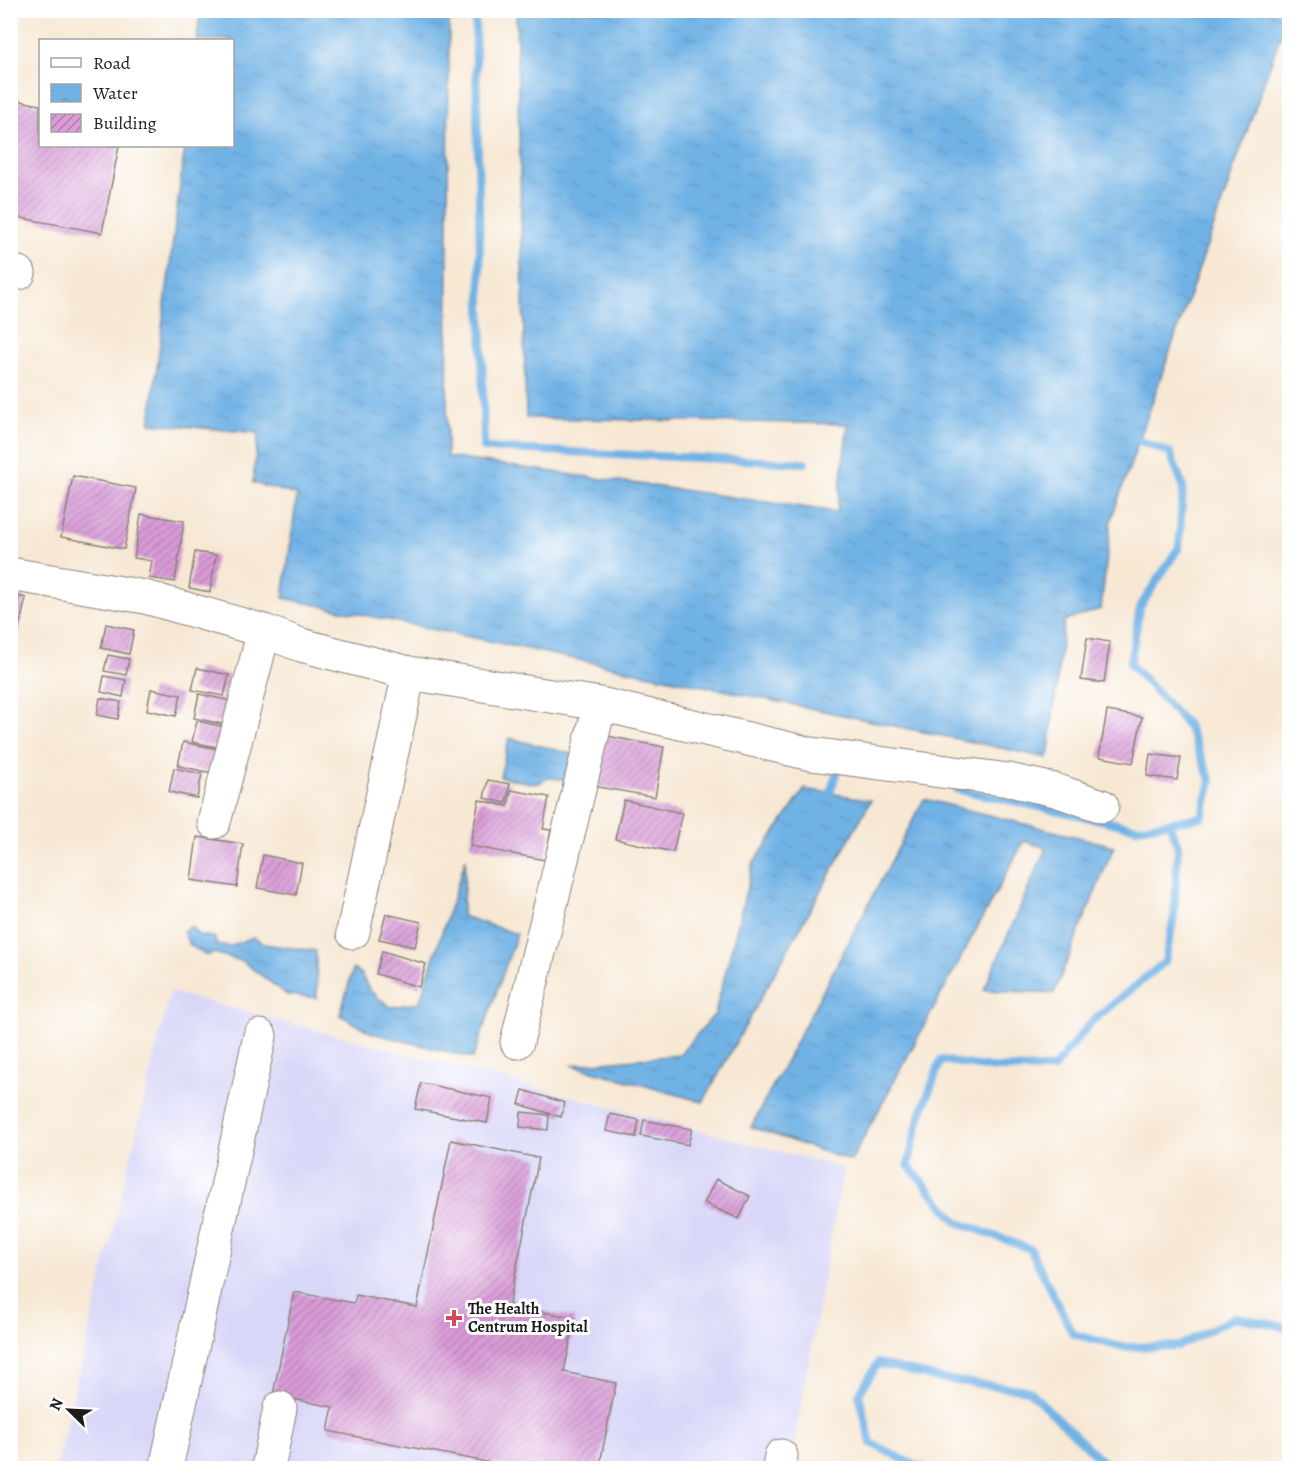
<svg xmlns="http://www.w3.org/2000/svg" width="1300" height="1479" viewBox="0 0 1300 1479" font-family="Alegreya,serif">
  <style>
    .built { fill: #d8d7f8 }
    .water { fill: url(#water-ripples); stroke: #466780; stroke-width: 1.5 }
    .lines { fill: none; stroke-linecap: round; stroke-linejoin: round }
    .stream { stroke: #71b2e5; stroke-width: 8 }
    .building { fill: url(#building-hatch) }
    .minor-casing { stroke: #8a8278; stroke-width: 35 }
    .minor { stroke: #fff; stroke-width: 33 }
    .poi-dot { fill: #d1495b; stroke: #fff; stroke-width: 2 }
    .labels { text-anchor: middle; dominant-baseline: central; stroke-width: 6; stroke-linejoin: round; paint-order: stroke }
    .poi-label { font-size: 16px; font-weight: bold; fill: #1c1c1c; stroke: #fff; text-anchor: start }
  </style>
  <defs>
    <pattern id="water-ripples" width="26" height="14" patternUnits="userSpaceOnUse" patternTransform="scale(1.5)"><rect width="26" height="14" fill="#71b2e5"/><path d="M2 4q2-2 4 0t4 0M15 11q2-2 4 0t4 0" fill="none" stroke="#6198c4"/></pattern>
    <pattern id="building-hatch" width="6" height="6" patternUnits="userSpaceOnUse" patternTransform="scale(1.5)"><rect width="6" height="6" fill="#d99cd8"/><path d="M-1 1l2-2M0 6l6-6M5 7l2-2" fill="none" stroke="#af7eae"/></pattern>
  </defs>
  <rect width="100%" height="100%" fill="#fff"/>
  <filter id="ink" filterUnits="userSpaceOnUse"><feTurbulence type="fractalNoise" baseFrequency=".0167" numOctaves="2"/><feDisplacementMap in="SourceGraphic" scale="12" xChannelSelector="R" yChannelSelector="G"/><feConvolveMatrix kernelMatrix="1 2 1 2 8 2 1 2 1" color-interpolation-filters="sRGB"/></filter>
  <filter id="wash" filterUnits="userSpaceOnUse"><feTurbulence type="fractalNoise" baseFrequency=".008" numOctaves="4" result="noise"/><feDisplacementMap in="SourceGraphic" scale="24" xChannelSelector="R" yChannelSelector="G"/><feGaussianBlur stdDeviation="1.35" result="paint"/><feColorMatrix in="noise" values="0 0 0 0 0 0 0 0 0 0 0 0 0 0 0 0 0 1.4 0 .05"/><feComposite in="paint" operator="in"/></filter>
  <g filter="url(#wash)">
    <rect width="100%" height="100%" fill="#f7e8d4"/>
    <!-- built -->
    <path class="built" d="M170,992L843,1168L790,1468H56Z"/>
    <!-- water -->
    <path class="water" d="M200,11H449L447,457L837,512L848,424L526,418L516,11H1289L1111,520L1101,609L1064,621L1048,758L283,598L297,495L253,483L258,433L150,423L185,146H232V40H197Z
      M509,738L577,755L572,780L548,778L537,784L500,777Z
      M805,789L871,800L703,1102L572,1065L679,1055L715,1014L753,864Z
      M924,799L1114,846L1054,993L984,990L1046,848L1024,841L851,1161L751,1127Z
      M466,858L462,916L517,934L473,1058L372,1033L340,1015L353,969L361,974L370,991L391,1007L419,1003Z
      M192,926L198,935L214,937L217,945L231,946L253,937L264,944L316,951L317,998L287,995L242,961L214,953L206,956L189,944L183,931Z"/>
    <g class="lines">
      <!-- stream -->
      <path class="stream" d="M475,10L484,448L805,463
        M956,789L1137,828L1202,817L1211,781L1188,726L1130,664L1140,607L1179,547L1183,486L1170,453L1138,440
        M830,793L839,765
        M1169,823L1178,846L1174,917L1165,962L1090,1023L1053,1069L990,1068L941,1060L920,1116L908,1165L957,1222L1030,1249L1073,1334L1123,1347L1179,1346L1235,1317L1290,1328
        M925,1468L914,1465L871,1443L859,1394L878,1363L941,1379L1028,1390L1109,1468"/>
    </g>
    <g id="blocks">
      <!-- building -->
      <path class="building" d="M16,100L40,105V146H119L102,233L10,216V128Z
        M73,476L136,488L124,549L61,537Z
        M141,514L184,521L175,582L149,578L152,561L134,558Z
        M195,552L216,555L210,592L189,588Z
        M10,594L26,598L11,662H10Z
        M106,624L134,630L129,654L101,648Z
        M1087,638L1110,642L1104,683L1081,680Z
        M108,655L129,659L126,675L104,671Z
        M197,668L229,675L224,696L192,690Z
        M104,676L126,680L123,697L101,692Z
        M151,689L181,695L176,716L147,710Z
        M199,694L236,702L231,726L194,718Z
        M100,698L121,702L118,719L97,715Z
        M1107,711L1142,717L1133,763L1099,757Z
        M197,721L225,727L221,748L192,742Z
        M602,735L664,747L655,797L592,786Z
        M183,742L217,749L212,773L178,766Z
        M1150,754L1181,758L1177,780L1147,776Z
        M174,768L202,774L197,798L169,792Z
        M488,780L510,784L506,803L484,798Z
        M511,790L549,797L543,829L551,830L545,860L470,846L479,800L508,806Z
        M624,800L682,813L673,852L615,839Z
        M197,837L243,844L237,887L191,880Z
        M263,855L302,863L296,895L257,888Z
        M386,914L421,922L415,947L379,939Z
        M382,951L426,964L419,987L376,974Z
        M421,1083L492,1098L487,1123L415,1109Z
        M523,1090L565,1103L561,1117L519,1104Z
        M521,1112L549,1115L548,1130L520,1127Z
        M610,1114L639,1120L636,1137L606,1131Z
        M644,1120L692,1129L688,1145L641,1136Z
        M451,1140L539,1158L509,1305L575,1318L564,1372L616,1383L599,1468H566L551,1466V1468H517L328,1431L333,1407L273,1395L294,1292L354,1303L356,1295L417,1307Z
        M716,1179L750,1196L739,1219L704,1203Z"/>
    </g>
  </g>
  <g filter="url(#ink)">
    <use href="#blocks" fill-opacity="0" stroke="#8a8278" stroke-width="1.5"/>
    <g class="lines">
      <defs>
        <path id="minor" d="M10,271L19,273
          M10,574L145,597L264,631L301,645L409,673L600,704L811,754L1009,780L1055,790L1102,806
          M214,822L264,631
          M353,932L409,673
          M517,1042L600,704
          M166,1468L260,1036
          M268,1468L280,1408
          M779,1468L781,1456"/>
      </defs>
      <!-- minor casing -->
      <use href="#minor" class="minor-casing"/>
      <!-- minor -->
      <use href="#minor" class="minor"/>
    </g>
  </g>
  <!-- markers -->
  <path class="poi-dot" d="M451 1309h6v6h6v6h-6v6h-6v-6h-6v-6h6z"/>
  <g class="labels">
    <!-- poi labels -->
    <g class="poi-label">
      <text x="468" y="1309">The Health<tspan x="468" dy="18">Centrum Hospital</tspan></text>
    </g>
  </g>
  <!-- margin -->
  <rect width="1300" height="1479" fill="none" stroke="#fff" stroke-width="36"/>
  <!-- legend -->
  <rect x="39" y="39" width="195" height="108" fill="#ffffff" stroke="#a4a4a4" stroke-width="1.5"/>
  <rect x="51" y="58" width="30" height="9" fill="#ffffff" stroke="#a4a4a4" stroke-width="1.5"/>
  <text x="93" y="69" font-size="18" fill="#1c1c1c">Road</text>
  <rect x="51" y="84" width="30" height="18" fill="url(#water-ripples)" stroke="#a4a4a4" stroke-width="1.5"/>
  <text x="93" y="99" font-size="18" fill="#1c1c1c">Water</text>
  <rect x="51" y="114" width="30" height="18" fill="url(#building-hatch)" stroke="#a4a4a4" stroke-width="1.5"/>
  <text x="93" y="129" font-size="18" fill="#1c1c1c">Building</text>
  <!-- north arrow -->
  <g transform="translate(69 1410) rotate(294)" stroke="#ffffff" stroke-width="4.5" paint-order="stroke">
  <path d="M0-4.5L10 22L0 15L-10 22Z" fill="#1c1c1c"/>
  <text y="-9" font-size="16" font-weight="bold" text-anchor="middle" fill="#1c1c1c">N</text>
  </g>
</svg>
